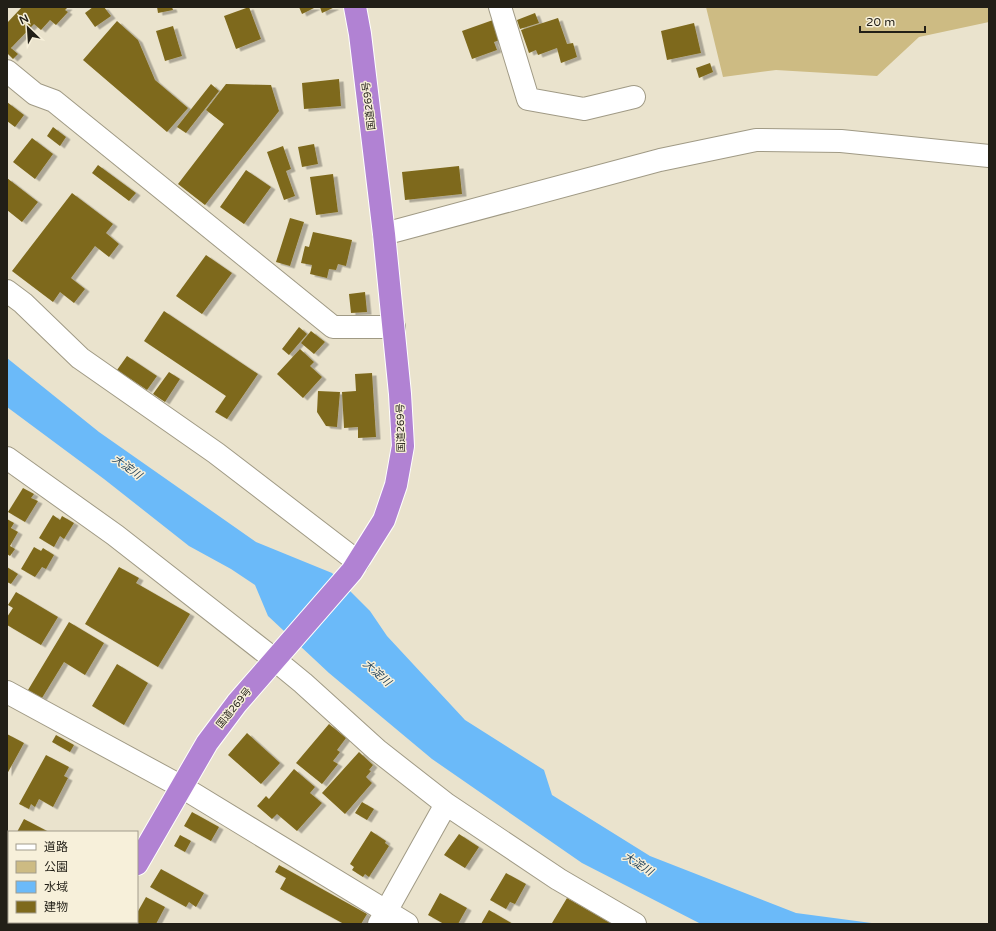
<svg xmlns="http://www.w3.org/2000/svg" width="996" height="931" viewBox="0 0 996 931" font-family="'Varela Round','Noto Sans JP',sans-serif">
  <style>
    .green { fill: #cdbb83 }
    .water { fill: #6bbaf9 }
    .building { fill: #7e691c; filter: url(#shadow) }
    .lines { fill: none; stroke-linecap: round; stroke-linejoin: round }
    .minor-casing { stroke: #a09a85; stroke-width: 24 }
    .highway-casing { stroke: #fff; stroke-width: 24 }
    .minor { stroke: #fff; stroke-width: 22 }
    .highway { stroke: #b182d3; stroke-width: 22 }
    .labels { text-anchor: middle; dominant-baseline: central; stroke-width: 3; stroke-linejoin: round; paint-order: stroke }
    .street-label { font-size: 10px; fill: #221f17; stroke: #f7f0da }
    .water-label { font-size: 11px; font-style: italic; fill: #1d3e58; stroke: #f7f0da }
  </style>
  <defs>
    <filter id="shadow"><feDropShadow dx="4.5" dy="2.5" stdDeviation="0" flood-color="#0004"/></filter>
  </defs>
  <rect width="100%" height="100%" fill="#eae3cd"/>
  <!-- green -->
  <path class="green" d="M706,7H989V22L919,37L877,76L776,70L723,77Z"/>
  <!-- water -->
  <path class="water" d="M7,358L99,432L256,542L332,573L370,611L387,636L465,720L544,770L552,795L650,856L796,913L879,924H701L582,863L432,759L329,673L268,616L255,585L231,569L189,546L104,479L7,407Z"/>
  <!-- building -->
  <path class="building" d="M22,7H68L65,10L68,12L56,25L50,20L41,30L34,24L11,48L18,54L13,59L7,53V23Z
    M93,7H104L111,16L95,27L85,13Z
    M157,7H172L173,10L158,13Z
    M249,7L261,39L236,49L224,16Z
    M299,7H316L302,14Z
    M320,7H335L322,13Z
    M535,13L539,23L520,29L517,20Z
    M558,18L567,44L573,43L577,57L561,63L557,48L538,55L536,50L529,53L521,30Z
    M493,20L500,40L494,42L497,50L472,59L462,31Z
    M117,21L138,40L155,80L188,108L167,132L83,60Z
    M694,23L701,53L667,60L661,31Z
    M173,26L182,56L165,61L156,31Z
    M710,63L713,72L699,78L696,68Z
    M339,79L341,106L304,109L302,83Z
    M211,84L219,91L186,133L177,127Z
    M226,84L271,85L279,111L205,205L178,184L224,124L206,110Z
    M7,102L24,115L15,127L7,121Z
    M53,127L66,137L60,146L47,136Z
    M32,138L53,154L35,179L13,162Z
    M314,144L318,164L302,167L298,147Z
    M283,146L291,169L286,171L295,196L284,200L267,152Z
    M98,165L136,193L129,201L92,173Z
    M459,166L462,194L405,200L402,172Z
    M246,170L271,187L244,224L220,207Z
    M333,174L338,212L316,215L310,177Z
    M7,178L38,202L22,222L7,210Z
    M72,193L113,224L106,233L119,244L109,257L95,246L71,278L85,289L74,303L60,292L53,302L12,271Z
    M290,218L304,222L290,266L276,262Z
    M313,232L352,240L346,266L338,264L336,270L329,269L327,278L310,274L312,265L301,263L305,246L309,247Z
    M206,255L232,273L202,314L176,296Z
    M365,292L367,312L351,313L349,294Z
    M164,311L258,374L227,419L215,412L226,396L144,341Z
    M299,327L307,334L289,355L282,349Z
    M311,331L325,342L314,354L301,343Z
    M300,349L314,362L310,366L322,377L303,398L277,374Z
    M127,356L157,376L147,390L117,370Z
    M169,372L180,379L165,402L153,394Z
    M372,373L376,437L358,438V427L344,428L342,392L356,391L355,374Z
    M318,391L340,392L337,427L326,426L317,412Z
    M23,488L34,494L31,498L38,501L25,522L8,512Z
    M53,515L60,520L62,516L74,523L64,539L60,536L54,547L39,538Z
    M7,519L14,523L11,528L18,532L10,546L15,549L10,556L7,554Z
    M34,547L41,551L43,548L54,555L46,569L42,567L35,577L21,569Z
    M7,567L18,574L11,584L7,582Z
    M119,567L139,578L136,583L190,614L158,667L85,624Z
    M16,592L58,617L41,645L7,625V617L13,608L8,605Z
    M69,622L104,643L85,675L64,662L42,698L28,690Z
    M117,664L148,683L124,725L92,706Z
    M329,724L346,738L337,750L340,752L333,761L338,764L322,784L296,763Z
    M247,733L280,763L261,784L228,755Z
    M7,734L24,743L7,774Z
    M56,735L74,745L70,752L52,742Z
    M359,752L373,765L369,770L371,771L366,777L372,783L345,814L322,793Z
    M46,755L69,767L64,776L68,778L53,807L39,799L35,807L31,804L29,809L19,804Z
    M294,769L315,787L310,793L322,803L297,831L277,814L272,819L257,806L266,796L269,799Z
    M362,802L374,809L367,820L355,813Z
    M192,812L219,827L211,841L184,826Z
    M24,819L49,832H17Z
    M371,831L386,841L385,843L389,846L369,877L365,874L363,877L352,870L354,867L350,864Z
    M459,834L479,847L465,868L444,855Z
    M180,835L191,841L185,852L174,846Z
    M9,847V886L7,884V851Z
    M279,865L367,914L361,924H344L280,889L286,878L275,872Z
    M161,869L204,893L196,907L189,902L186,907L150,887Z
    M506,873L526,884L515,904L510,902L506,909L490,900Z
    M440,893L467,908L458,924H444L428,915Z
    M146,897L165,907L156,924H131L132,922H137V913Z
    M567,898L612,924H554L552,923Z
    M489,910L513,924H481Z"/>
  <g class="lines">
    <defs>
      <path id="minor" d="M500,7L528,99L584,109L634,97
        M7,71L35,94L54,101L333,327H394
        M384,234L660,160L756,140L841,141L989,156
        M7,291L23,303L80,358L216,453L358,562
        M7,458L115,535L275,660L303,683L377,750L446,804L558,879L635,924
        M7,692L182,787L407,924
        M7,913L9,914
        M25,922L29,924
        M379,924L446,804"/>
      <path id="highway" d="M137,864L207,743L237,703L352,571L384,520L396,485L403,446L400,394L384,234L360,34L355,7
        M102,924L103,922"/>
    </defs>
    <!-- minor casing -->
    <use href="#minor" class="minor-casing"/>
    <!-- highway casing -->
    <use href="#highway" class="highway-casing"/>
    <!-- minor -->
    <use href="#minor" class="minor"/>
    <!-- highway -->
    <use href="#highway" class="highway"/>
  </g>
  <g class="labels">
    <!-- street labels -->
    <g class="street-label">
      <text transform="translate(369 106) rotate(-97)">国道269号</text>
      <text transform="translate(401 428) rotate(-91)">国道269号</text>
      <text transform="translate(234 708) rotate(-51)">国道269号</text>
    </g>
    <!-- water labels -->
    <g class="water-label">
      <text transform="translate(127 467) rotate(36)">大淀川</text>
      <text transform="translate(377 673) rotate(41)">大淀川</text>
      <text transform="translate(638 864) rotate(32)">大淀川</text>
    </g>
  </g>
  <!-- border -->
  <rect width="996" height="931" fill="none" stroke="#221f17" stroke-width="16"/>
  <!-- legend -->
  <rect x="8" y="831" width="130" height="92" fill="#f7f0da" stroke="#a29c8c"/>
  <rect x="16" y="844" width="20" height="6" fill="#ffffff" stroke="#a29c8c"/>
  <text x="44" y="851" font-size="12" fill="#221f17">道路</text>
  <rect x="16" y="861" width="20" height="12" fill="#cdbb83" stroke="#a29c8c"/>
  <text x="44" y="871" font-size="12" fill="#221f17">公園</text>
  <rect x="16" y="881" width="20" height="12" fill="#6bbaf9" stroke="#a29c8c"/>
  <text x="44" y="891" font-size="12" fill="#221f17">水域</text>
  <rect x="16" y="901" width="20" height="12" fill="#7e691c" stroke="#a29c8c"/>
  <text x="44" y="911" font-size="12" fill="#221f17">建物</text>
  <!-- north arrow -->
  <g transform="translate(28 28) rotate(335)" stroke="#f7f0da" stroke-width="3" paint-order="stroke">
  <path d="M0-3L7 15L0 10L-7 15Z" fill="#221f17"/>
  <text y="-6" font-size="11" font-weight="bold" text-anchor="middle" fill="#221f17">N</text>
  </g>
  <!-- scale -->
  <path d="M860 26v6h65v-6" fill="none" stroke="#221f17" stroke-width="2"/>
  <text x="866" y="26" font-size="12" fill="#221f17" stroke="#f7f0da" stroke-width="3" paint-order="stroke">20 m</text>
</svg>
